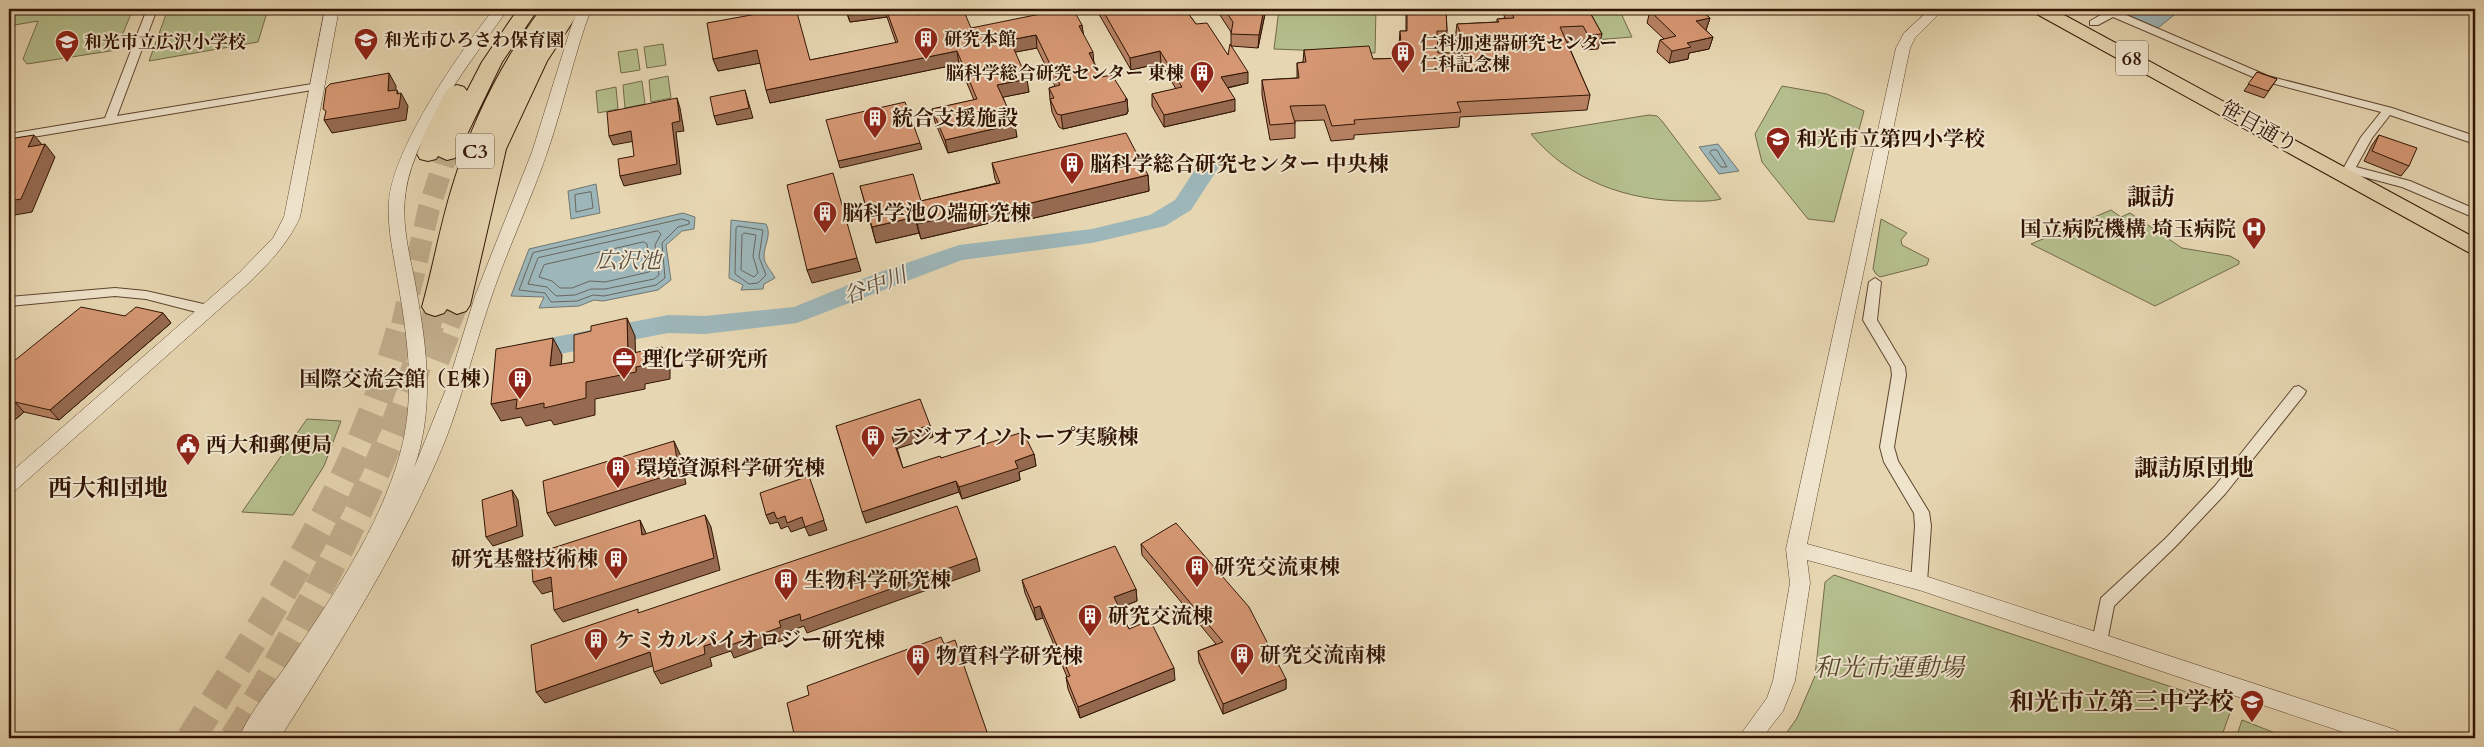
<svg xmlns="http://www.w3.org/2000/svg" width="2484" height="747" viewBox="0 0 2484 747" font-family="Cardo,'Noto Serif JP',serif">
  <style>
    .green { fill: #b4be8c; stroke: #736a48 }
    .water { fill: #9db6b9; stroke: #727671 }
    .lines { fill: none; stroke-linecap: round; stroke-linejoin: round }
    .shore { stroke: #68665e; stroke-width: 1 }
    .river { fill: #9db6b9; fill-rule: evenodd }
    .motorway-tunnel-far1 { stroke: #c2af8e; stroke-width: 22; stroke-dasharray: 22 11; stroke-linecap: butt }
    .motorway-tunnel { stroke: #c2af8e; stroke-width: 29; stroke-dasharray: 29 14; stroke-linecap: butt }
    .minor-casing { stroke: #5f452f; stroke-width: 2 }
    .tertiary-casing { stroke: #5f452f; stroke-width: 1 }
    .primary-casing { stroke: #321504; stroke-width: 2 }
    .motorway-casing { stroke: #321504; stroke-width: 2 }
    .minor { fill: #efe4cc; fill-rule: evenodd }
    .tertiary { fill: #efe4cc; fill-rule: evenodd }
    .primary { fill: #e6d6b1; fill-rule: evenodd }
    .motorway { fill: #e6d6b1; fill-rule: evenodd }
    .wall { fill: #b78263; stroke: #321504 }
    .shaded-wall { fill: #956a50; stroke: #321504 }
    .building { fill: #d59773; stroke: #321504 }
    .labels { text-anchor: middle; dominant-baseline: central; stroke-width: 4; stroke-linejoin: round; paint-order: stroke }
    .far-poi-label { font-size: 18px; font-weight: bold; fill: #321504; stroke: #efe4cc; text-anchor: start }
    .shield { fill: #efe4cc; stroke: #6b5340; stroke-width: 1 }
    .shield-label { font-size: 20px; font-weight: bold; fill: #321504 }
    .poi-label { font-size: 21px; font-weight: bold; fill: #321504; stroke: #efe4cc; text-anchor: start }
    .street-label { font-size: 21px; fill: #321504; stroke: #efe4cc }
    .water-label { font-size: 22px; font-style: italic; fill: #574d43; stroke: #efe4cc }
    .quarter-label { font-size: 24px; font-weight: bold; fill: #321504; stroke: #efe4cc }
    .near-park-label { font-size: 25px; font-style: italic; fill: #59482d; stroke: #efe4cc }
    .near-poi-label { font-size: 25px; font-weight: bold; fill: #321504; stroke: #efe4cc; text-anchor: end }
  </style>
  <rect width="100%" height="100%" fill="#e6d6b1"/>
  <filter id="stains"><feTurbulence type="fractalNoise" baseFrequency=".004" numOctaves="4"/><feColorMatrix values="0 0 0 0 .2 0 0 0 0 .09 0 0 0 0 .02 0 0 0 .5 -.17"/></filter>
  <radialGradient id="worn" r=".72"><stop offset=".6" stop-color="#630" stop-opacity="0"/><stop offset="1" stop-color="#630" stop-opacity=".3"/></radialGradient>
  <!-- green -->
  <path class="green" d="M9,9H133L116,50L27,64L23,59L38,21L9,26Z
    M168,9H268L258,42L149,61Z
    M1279,9H1376L1375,53L1274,49Z
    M1571,9H1619L1632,37L1594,40Z
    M663,44L666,65L647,68L644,47Z
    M637,49L640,70L621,73L618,52Z
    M668,76L671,98L651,102L649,80Z
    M642,81L645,104L625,108L623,85Z
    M1782,86L1827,94L1864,111L1834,222L1808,219L1762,162L1755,134Z
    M616,87L618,109L598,113L596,91Z
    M1649,115L1657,116L1662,121L1721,199C1710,202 1697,201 1686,201C1627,201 1569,180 1531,134Z
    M2111,210L2121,217L2130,213L2182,248L2230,256L2239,261V264L2155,306L2031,244Z
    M1881,219L1907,233L1901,240L1902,245L1929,259L1927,265L1880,277L1876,274L1873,269Z
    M307,419L341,421L324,466L293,515L242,512Z
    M1834,575L2232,707L2221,738H1783L1797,718L1815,676L1825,582Z
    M2242,720L2288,738H2236Z"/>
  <!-- water -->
  <path class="water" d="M2119,9H2158L2174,15L2158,28L2121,12Z
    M1718,144L1739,171L1719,174L1699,147Z
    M596,184L600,213L571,219L568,191Z
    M683,213L695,217L694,229L682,231L666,245L671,280L658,290L603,301L594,300L579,306L539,308L544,297L511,296L529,249Z
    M731,220L766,224C772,235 764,245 764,256C764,265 772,271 775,278L764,284L763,289L741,290L743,285L729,278Z"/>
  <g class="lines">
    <!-- shore -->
    <path class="shore" d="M1712,150H1717L1727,167H1721L1710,153Z
      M591,192L593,208L576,212L575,195Z
      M682,219L689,221V224L678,227L662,243L665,278L656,285L604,296L593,295L577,301L551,302L545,293L519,290L533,253Z
      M738,226L763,230L759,257L766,275L758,283L749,284L735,274L736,229Z
      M658,231L661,234L655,245L659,275L654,279L605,289H591L575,295L556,296L547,287L528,284L538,258Z
      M744,233L756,235L753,256L758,273L754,277L741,270L742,235Z
      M644,242L647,244L651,270L649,272L605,282L590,281L572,288H560L552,281L539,277L544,265Z"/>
    <!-- river -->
    <path class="river" d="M1212,154L1220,156L1223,161L1191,210L1165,226L1092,243L962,260L797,323L705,334L668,333L524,361L515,358L512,352L515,346L524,343L668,315L705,316L794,307L880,272L959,245L1092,229L1150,215L1175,200L1204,156Z"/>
    <!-- motorway-tunnel-far1 -->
    <path class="motorway-tunnel-far1" d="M402,325L429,208L447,153
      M430,325L435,307
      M449,325L457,305"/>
    <!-- motorway-tunnel -->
    <path class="motorway-tunnel" d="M435,360L449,324
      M191,738C274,607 362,476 402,324
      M234,738C258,701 279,662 300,623C354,525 398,431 430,324"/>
    <defs>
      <path id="minor" d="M147,9H157L117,116L318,83L324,86L318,89L9,141V134L105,118Z
        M2098,9L2117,11L2268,76L2392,108L2475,136V144L2390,115L2372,138L2356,167L2410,181L2475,209V218L2402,187L2345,172L2343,169L2361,137L2381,112L2260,80L2113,17L2098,25H2090V21L2104,13Z
        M1875,278L1881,282L1877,320L1905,367L1906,375L1894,447L1898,461L1929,512L1931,526L1927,582L1925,587L1919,589L1913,587L1911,582L1915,526L1914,513L1884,462L1880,447L1892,375L1891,367L1863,320L1869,282Z
        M115,288L146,291L208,305L215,310L208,315L146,299L115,296L9,306V297Z
        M2299,386L2306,391L2304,395L2225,494L2176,546L2114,606L2106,647L2100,649L2094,647L2092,642L2101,598L2166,538L2215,486L2294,387Z"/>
      <path id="tertiary" d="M325,9H339L300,217C289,242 271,261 252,280L16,490L9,492V474L240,272L273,238L284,217Z
        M494,9H508C474,57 415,132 406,190C401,219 408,249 414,277C426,342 436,405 414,468L448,384L475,296L532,152L572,24L579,9H591C574,55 564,103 548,150C530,203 505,254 488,307C473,352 462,397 445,441C402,546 340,643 280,738H239C249,712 274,684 290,660C332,597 379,529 400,454C416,396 408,341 398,282C394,256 387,229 389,202C392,149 460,51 494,9Z
        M1930,9H1944L1915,38L1910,48L1807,544L1919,574L2390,728L2398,731L2401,738H2361L1919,590L1807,560L1810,583L1795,681L1783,711L1762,738H1738L1767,698L1773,681L1790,583L1786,549L1896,48L1904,33Z"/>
      <path id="primary" d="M2033,9H2053L2475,238V254L2468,252L2035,13Z"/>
      <path id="motorway" d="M518,9H538L502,62L458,153L455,158L447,160L438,156L436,159L428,161L420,159L417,154L425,132L446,91L450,87L457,85L464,87L467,91L482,62Z
        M541,9H561L529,58L561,9H581L547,61L506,149L470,305L466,311L457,314L447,309L444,313L435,316L426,313L422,307C434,264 441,220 455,178C474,117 503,60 541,9Z"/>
    </defs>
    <!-- minor casing -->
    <use href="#minor" class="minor-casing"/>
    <!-- tertiary casing -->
    <use href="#tertiary" class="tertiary-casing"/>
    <!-- primary casing -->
    <use href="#primary" class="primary-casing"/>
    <!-- motorway casing -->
    <use href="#motorway" class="motorway-casing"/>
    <!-- minor -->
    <use href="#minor" class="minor"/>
    <!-- tertiary -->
    <use href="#tertiary" class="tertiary"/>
    <!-- primary -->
    <use href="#primary" class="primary"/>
    <!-- motorway -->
    <use href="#motorway" class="motorway"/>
  </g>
  <!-- wall -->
  <path class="wall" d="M845,9H914L917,15L971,28L1082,25L1083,34L1094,62L1101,77L1127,99L1128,112H1127V114L1063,129L1059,127L1052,112L1050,99L1049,88L1055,86L1037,48L1015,52L1029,92L1003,97L1017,137L948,153L935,122L932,109L974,100L959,64L770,103L760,63L718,71L713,59L810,60L896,43L887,17L850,22Z
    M1096,9H1185L1196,24L1228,55L1231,46V32L1216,9H1266L1258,48L1231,46L1248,83L1228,88L1235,111L1164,127L1152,106V94L1176,89L1161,63L1131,70Z
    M1406,9H1446L1447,31L1446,46H1438V53H1460L1455,39L1457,24L1497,22V19L1505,18L1503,13L1504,9H1588L1602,34L1598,49L1584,50L1580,41L1567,42L1590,95L1587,110L1460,117L1459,127L1354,135V139L1331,141L1324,120L1295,121V138L1270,140L1262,95V80L1297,78V63L1303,62L1304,50L1373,59L1400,58L1399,46L1400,31H1406Z
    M1655,9H1699L1710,18L1706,30L1713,37L1709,49L1689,53L1688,59L1669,63L1657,52L1660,40L1664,39L1647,23L1650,11L1656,10Z
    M2257,72L2277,79L2264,98L2244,91Z
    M2379,135L2409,166L2401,176L2364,161L2372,145Z
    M992,163L1148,175L1149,191L1013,223L1011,218L921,239L919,233L876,243L860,186L921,201L997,183L995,179Z
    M163,313L171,323L59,420L24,412L9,425V365L125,316Z
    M930,425L933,437L897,448L903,468L941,458L1034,454L1036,466L1019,472L1020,480L962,499L959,492L866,523L836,426Z
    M1141,544L1286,679V689L1223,714L1199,662L1198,651L1216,644L1142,555Z
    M1022,580L1136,589L1137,601L1119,608L1129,629L1175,680L1080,718L1068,689L1066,677H1067L1043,618L1036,620L1025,593Z"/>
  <!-- shaded-wall -->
  <path class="shaded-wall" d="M846,9H885L887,17L850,22Z
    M985,9H1005L986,13Z
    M1264,9H1266L1258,48L1259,35Z
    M1710,18L1706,30L1692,33L1696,21Z
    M1082,25L1084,38L1079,26Z
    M1036,35L1037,48L1011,53L1010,40Z
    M1713,37L1709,49L1689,53L1688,59L1669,63L1672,51L1687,43Z
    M757,50L761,63L718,71L713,59Z
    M957,51L959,64L770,103L766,90Z
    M1160,51L1161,63L1131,70L1130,58Z
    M1093,52L1094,65L1089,53Z
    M1248,72V83L1221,89V77Z
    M389,73L396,86L395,104L388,91Z
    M1027,79L1029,92L999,98L997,85Z
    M397,90L400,97L401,93L408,106L406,120L332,133L324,120L397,94Z
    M745,90L753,118L717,125L714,116Z
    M677,98L680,108L684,131L676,132L681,174L624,186L620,176L672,123Z
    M1127,99L1128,112H1127V114L1063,129L1061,115Z
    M1235,99V111L1164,127V115Z
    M1015,124L1017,137L948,153L945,140Z
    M631,131L635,141L613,145L609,136Z
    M34,135L44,147L45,144L55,157L32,212L9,216V201L28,147Z
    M920,143L922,149L840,168L838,161Z
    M1148,175L1149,191L1013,223L1010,208Z
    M1008,203L1011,218L921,239L917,224Z
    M915,217L919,233L876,243L872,227Z
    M857,258L861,271L812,283L807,270Z
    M163,313L171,323L59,420L50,410Z
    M627,318L635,336L636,371L628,354Z
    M553,338L562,355L560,384L550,366Z
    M662,347L670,364V379L645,384V389L595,399V415L554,425L551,420L526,426L521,417L501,421L491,404L586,382L636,367Z
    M15,402L24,412L9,425V407Z
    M930,425L933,437L896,449L892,437Z
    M674,441L680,454L686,484L555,526L547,513Z
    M1034,454L1036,466L1019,472L1020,480L962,499L959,487L1015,461Z
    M956,481L959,492L866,523L862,512Z
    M812,486L827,530L809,536L805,527L791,532L788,526L781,529L778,522L770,524L766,515L774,512L785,516Z
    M512,490L518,500L523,536L493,546L486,537Z
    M705,515L711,527L720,570L563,622L554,610Z
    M640,520L646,533L649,547L642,535Z
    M977,558L980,571L807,633L804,626L785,633L786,639L734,658L731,651L710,658L712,666L661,684L654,672L704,646L800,614Z
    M551,577L559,589L542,594L533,582Z
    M1136,589L1137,601L1116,609L1114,597Z
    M1040,606L1043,618L1036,620L1034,608Z
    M650,652L658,664L545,703L536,692Z
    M1174,668L1175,680L1080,718L1078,707Z
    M1286,679V689L1223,714V704Z
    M987,732L989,738H974L973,737Z"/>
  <!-- building -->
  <path class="building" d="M784,9H796L810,60L898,42L886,9H914L917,15L946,9H963L971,28L1065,9H1073L1082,25L1079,26L1093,52L1089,53L1101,77L1112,75L1127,99H1125L1126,101L1061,115L1057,114L1050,99L1054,98L1049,88L1060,85L1036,35L1010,40L1027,79L997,85L1015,124L945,140L932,109L977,99L957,51L766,90L757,50L713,59L707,23Z
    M1102,9H1185L1196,24L1207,23L1228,55L1230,44L1248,72L1221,77L1235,99L1164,115L1152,94L1182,87L1160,51L1130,58Z
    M1224,9H1264L1259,35L1231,34L1233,22Z
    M1407,9H1446L1447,31H1437L1438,53H1468L1457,24L1499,22L1497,19L1514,18L1510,9H1588L1602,34L1588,35L1583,26L1560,27L1590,95L1457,102L1461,112L1354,120L1355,124L1332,126L1325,105L1290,106L1295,123L1270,125L1262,80L1299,78L1297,63L1306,62L1304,50L1369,46L1373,59L1408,58L1401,44L1400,31H1407Z
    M1662,9H1699L1710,18L1696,21L1713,37L1687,43L1691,47L1672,51L1660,40L1676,36L1650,11Z
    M2257,72L2277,79L2268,91L2248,84Z
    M389,73L388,91L397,90V94L401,93L399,108L324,120L326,111L323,109L326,88L330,84Z
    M745,90L749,108L714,116L710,97Z
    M677,98L680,121L672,123L677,164L620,176L618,159L634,156L631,131L609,136L607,112Z
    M905,102L920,143L838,161L826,120Z
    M1126,133L1148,175L1010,208L1008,203L917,224L915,217L872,227L860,186L913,174L921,201L1000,183L992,163Z
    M34,135L28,147L45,144L21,199L9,201V139Z
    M2379,135L2417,148L2409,166L2372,151Z
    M833,173L857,258L807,270L787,185Z
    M81,307L125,316L136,307L163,313L50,410L15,402L9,407V365Z
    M627,318L628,354L662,347V362L636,367V372L586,382V398L544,408V403L516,409L517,399L491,404L496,349L553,338L550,366L574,362V335L591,331V326Z
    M920,399L930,425L892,437L903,468L940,456L941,458L1023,432L1034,454L1015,461L1018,468L959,487L956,481L862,512L836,426Z
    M674,441L679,472L547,513L543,481Z
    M809,476L824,520L805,527L802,517L787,523L785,516L777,519L774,512L766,515L760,493Z
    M512,490L517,526L486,537L482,500Z
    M957,506L977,558L801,621L800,614L779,621L781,627L728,646L726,639L704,646L705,654L654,672L650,652L536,692L531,645L638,609V613Z
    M705,515L714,558L554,610L551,577L533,582L531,555L640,520L642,535Z
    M1176,523L1249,607L1286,679L1223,704L1198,651L1223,642L1141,544Z
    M1115,546L1136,589L1114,597L1129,629L1150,620L1174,668L1078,707L1066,677L1070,676L1040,606L1034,608L1022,580Z
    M941,637L944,644L955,640L987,732L973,737L974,738H795L787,703L809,695L807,686Z"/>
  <!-- icons -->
  <defs>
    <symbol id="building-pin" viewBox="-11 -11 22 30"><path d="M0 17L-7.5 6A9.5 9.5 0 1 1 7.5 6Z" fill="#8f2418" stroke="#efe4cc"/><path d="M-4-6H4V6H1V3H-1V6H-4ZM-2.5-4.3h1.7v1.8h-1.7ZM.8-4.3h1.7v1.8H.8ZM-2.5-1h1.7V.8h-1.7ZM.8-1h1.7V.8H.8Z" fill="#fff"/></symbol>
    <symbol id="school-pin" viewBox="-11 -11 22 30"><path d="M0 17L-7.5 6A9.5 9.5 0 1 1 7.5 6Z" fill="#8f2418" stroke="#efe4cc"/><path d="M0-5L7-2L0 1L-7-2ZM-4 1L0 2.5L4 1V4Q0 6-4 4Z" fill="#fff"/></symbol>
    <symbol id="hospital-pin" viewBox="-11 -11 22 30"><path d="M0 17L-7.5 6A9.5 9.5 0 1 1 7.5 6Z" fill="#8f2418" stroke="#efe4cc"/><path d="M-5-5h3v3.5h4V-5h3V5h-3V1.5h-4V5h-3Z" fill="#fff"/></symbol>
    <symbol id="office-pin" viewBox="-11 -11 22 30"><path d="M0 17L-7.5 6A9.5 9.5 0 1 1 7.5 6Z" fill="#8f2418" stroke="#efe4cc"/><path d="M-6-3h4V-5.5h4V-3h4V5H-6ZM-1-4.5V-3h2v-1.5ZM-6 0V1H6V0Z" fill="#fff"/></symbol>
    <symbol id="civic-pin" viewBox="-11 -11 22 30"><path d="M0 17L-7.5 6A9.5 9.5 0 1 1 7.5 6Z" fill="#8f2418" stroke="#efe4cc"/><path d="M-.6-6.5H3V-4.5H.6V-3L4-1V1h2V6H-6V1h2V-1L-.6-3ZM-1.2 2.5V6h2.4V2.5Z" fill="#fff"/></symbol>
  </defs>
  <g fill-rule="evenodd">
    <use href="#building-pin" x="912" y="25" width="28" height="38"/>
    <use href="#school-pin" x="352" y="26" width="28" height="38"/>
    <use href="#school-pin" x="53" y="28" width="28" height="38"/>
    <use href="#building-pin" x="1389" y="39" width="28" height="38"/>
    <use href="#building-pin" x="1188" y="59" width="28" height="38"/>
    <use href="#building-pin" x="861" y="104" width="28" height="38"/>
    <use href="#school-pin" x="1764" y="125" width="28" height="38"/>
    <use href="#building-pin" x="1058" y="150" width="28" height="38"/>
    <use href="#building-pin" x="811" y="199" width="28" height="38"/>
    <use href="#hospital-pin" x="2240" y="215" width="28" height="38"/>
    <use href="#office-pin" x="610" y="345" width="28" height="38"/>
    <use href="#building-pin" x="506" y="365" width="28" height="38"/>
    <use href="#building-pin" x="859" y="423" width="28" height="38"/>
    <use href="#civic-pin" x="174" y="431" width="28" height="38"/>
    <use href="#building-pin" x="604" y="454" width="28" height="38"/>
    <use href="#building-pin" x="602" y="545" width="28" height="38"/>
    <use href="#building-pin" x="1183" y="553" width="28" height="38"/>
    <use href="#building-pin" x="772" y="566" width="28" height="38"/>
    <use href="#building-pin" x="1076" y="602" width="28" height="38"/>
    <use href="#building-pin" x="582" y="626" width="28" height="38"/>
    <use href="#building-pin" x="1228" y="641" width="28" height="38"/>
    <use href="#building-pin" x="904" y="642" width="28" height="38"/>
    <use href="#school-pin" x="2238" y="688" width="28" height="38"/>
  </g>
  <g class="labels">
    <!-- far-poi labels -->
    <g class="far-poi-label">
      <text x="944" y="39">研究本館</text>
      <text x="384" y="40">和光市ひろさわ保育園</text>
      <text x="84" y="42">和光市立広沢小学校</text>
      <text x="1420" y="43">仁科加速器研究センター<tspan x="1420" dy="21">仁科記念棟</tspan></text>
      <text x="1184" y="73" text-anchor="end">脳科学総合研究センター 東棟</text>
    </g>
    <!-- shield labels -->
    <g class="shield">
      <rect x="2116" y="40.5" width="32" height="35" rx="4"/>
      <rect x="456" y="133.5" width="38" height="35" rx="4"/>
    </g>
    <g class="shield-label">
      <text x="2132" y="58">68</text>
      <text x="475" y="151">C3</text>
    </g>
    <!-- poi labels -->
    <g class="poi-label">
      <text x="892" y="118">統合支援施設</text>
      <text x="1796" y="139">和光市立第四小学校</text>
      <text x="1090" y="164">脳科学総合研究センター 中央棟</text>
      <text x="842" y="213">脳科学池の端研究棟</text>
      <text x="2236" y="229" text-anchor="end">国立病院機構 埼玉病院</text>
      <text x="642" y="359">理化学研究所</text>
      <text x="502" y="379" text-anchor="end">国際交流会館（E棟）</text>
      <text x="890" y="437">ラジオアイソトープ実験棟</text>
      <text x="206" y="445">西大和郵便局</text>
      <text x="636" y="468">環境資源科学研究棟</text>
      <text x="598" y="559" text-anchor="end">研究基盤技術棟</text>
      <text x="1214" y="567">研究交流東棟</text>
      <text x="804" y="580">生物科学研究棟</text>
      <text x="1108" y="616">研究交流棟</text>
      <text x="614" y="640">ケミカルバイオロジー研究棟</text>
      <text x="1260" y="655">研究交流南棟</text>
      <text x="936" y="656">物質科学研究棟</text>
    </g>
    <!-- street labels -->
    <g class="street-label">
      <text transform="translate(2259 127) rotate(29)">笹目通り</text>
    </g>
    <!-- water labels -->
    <g class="water-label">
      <text x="628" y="261">広沢池</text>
      <text transform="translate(875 286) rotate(-21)">谷中川</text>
    </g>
    <!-- quarter labels -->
    <g class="quarter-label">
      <text x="2151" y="197">諏訪</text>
      <text x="2194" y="468">諏訪原団地</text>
      <text x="108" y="488">西大和団地</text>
    </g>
    <!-- near-park labels -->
    <g class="near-park-label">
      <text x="1889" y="668">和光市運動場</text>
    </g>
    <!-- near-poi labels -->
    <g class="near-poi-label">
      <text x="2234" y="702">和光市立第三中学校</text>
    </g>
  </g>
  <!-- margin -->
  <rect width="2484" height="747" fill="none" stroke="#e6d6b1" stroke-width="30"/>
  <rect x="10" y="10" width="2464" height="727" fill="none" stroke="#321504" stroke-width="2.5"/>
  <rect x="15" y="15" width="2454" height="717" fill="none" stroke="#321504"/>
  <rect width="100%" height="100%" filter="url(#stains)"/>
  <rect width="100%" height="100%" fill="url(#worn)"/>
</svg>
